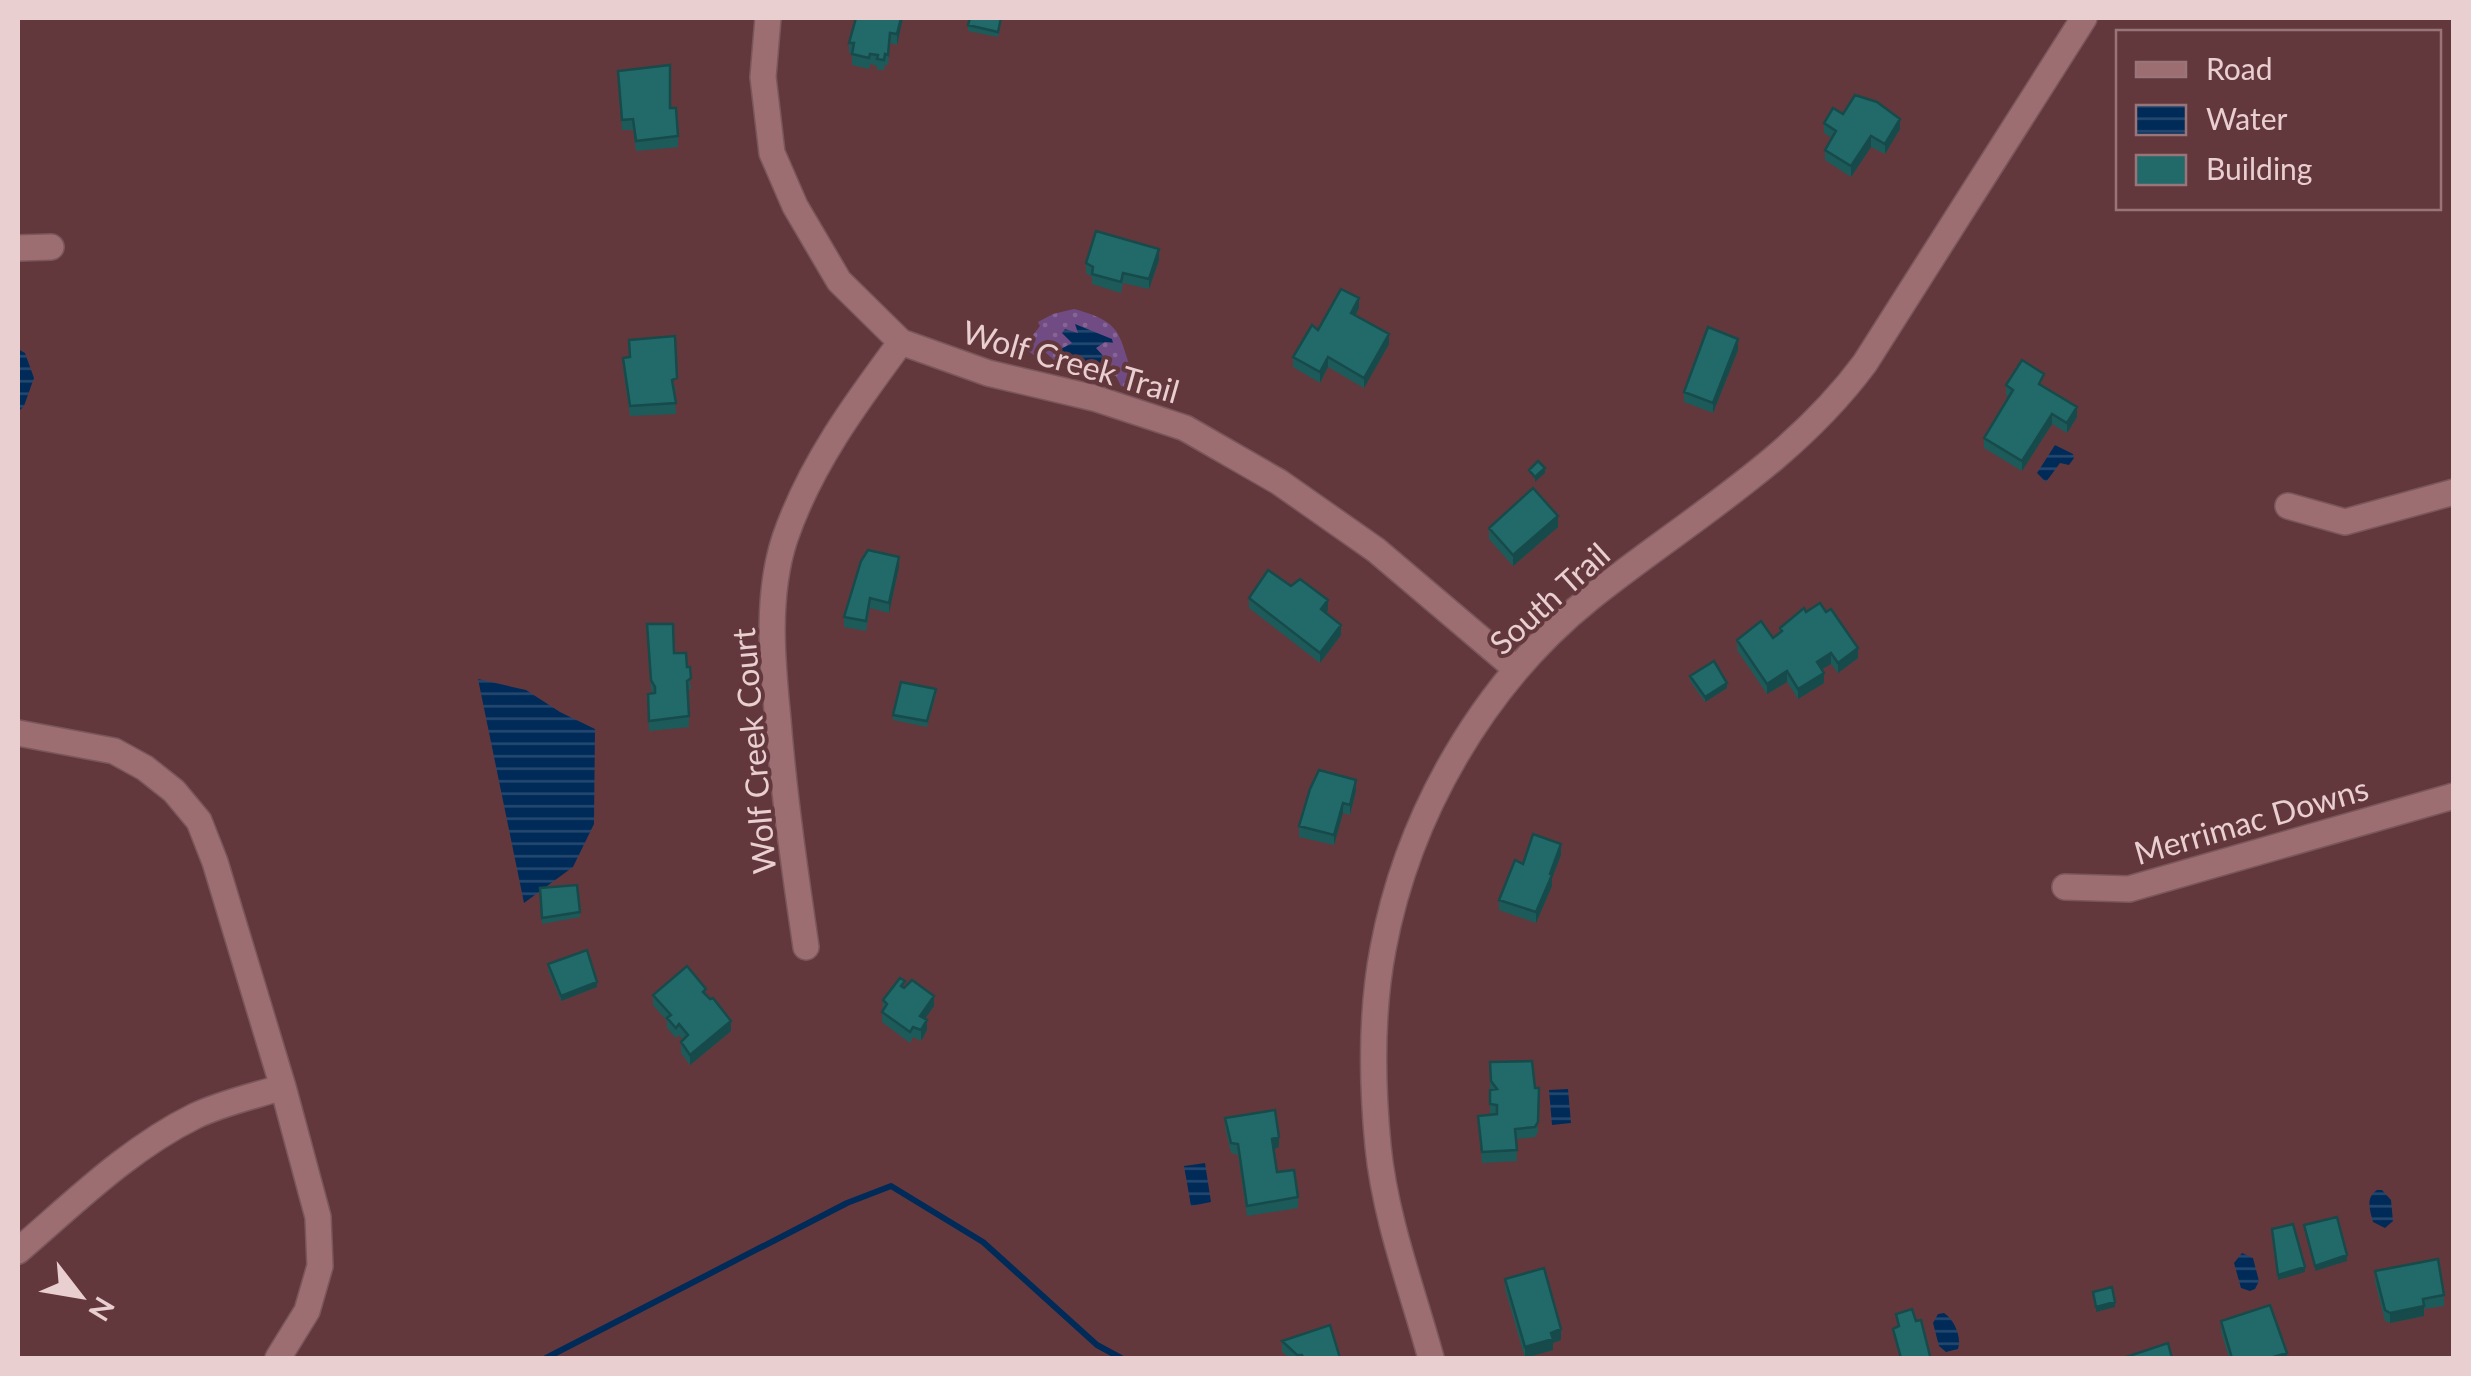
<svg xmlns="http://www.w3.org/2000/svg" width="2471" height="1376" viewBox="0 0 2471 1376" font-family="Lato,sans-serif">
  <style>
    .grass { fill: url(#grass-dots) }
    .water { fill: url(#water-rules) }
    .lines { fill: none; stroke-linecap: round; stroke-linejoin: round }
    .stream { stroke: #002b58; stroke-width: 6 }
    .minor-casing { stroke: #7a575b; stroke-width: 28 }
    .minor { stroke: #9c6d71; stroke-width: 25 }
    .wall { fill: #1c5b5a }
    .shaded-wall { fill: #174a4a }
    .building { fill: #216a69; stroke: #174a4a; stroke-width: 2.5 }
    .labels { text-anchor: middle; dominant-baseline: central; stroke-width: 8; stroke-linejoin: round; paint-order: stroke }
    .street-label { font-size: 32px; fill: #eacfd1; stroke: #63383d }
  </style>
  <defs>
    <pattern id="grass-dots" width="8" height="8" patternUnits="userSpaceOnUse" patternTransform="scale(2.5)"><rect width="8" height="8" fill="#714c84"/><path d="M2 2h.1M6 6h.1" fill="none" stroke="#856594" stroke-width="1.8" stroke-linecap="round"/></pattern>
    <pattern id="water-rules" width="6" height="5" patternUnits="userSpaceOnUse" patternTransform="scale(2.5)"><rect width="6" height="5" fill="#002b58"/><path d="M0 2.5h6" fill="none" stroke="#25496f"/></pattern>
  </defs>
  <rect width="100%" height="100%" fill="#63383d"/>
  <!-- grass -->
  <path class="grass" d="M1074,309C1127,323 1117,337 1135,379L1130,388L1121,386L1116,376H1085L1063,368L1045,352L1035,356L1027,350L1029,340L1040,326L1038,322L1053,314Z"/>
  <!-- water -->
  <path class="water" d="M1075,324L1112,339L1113,343L1105,342L1096,348L1107,360L1098,370L1094,363L1085,367L1070,363L1059,350L1072,343L1062,333L1065,329L1078,333Z
    M18,349L25,353L34,378L24,406L18,412Z
    M2055,445L2073,454L2074,458L2069,465L2060,463L2046,482L2037,473Z
    M478,679L526,690L560,712L595,729L594,824L573,867L524,903Z
    M1568,1089L1571,1123L1552,1125L1549,1090Z
    M1205,1163L1211,1202L1191,1206L1184,1166Z
    M2377,1190H2382L2391,1200L2393,1221L2385,1228L2373,1222C2370,1210 2365,1198 2377,1190Z
    M2242,1253L2253,1258L2259,1281L2255,1289L2250,1291L2241,1288L2234,1263Z
    M1944,1313C1954,1319 1962,1337 1958,1349L1946,1352L1939,1346L1933,1323L1938,1314Z"/>
  <g class="lines">
    <!-- stream -->
    <path class="stream" d="M546,1358L847,1203L891,1186L983,1242L1097,1345L1121,1358"/>
    <defs>
      <path id="minor" d="M768,18L763,77L772,153L795,206L839,281L901,342L988,373L1094,398L1185,428L1279,482L1376,550L1515,668
        M18,248L51,247
        M2288,506L2345,522L2454,492
        M18,733L114,751L145,768L174,791L199,821L215,862L283,1087L318,1217L320,1266L307,1311L278,1358
        M2065,887L2129,889L2454,796
        M806,947C795,872 784,796 778,720C772,661 766,595 785,538C810,465 855,404 901,342
        M18,1251C74,1203 128,1149 195,1116C222,1103 254,1096 283,1087
        M1431,1358C1412,1289 1385,1218 1378,1146C1372,1083 1371,1012 1383,949C1408,815 1483,684 1590,598C1685,522 1791,463 1865,363L2084,18"/>
    </defs>
    <!-- minor casing -->
    <use href="#minor" class="minor-casing"/>
    <!-- minor -->
    <use href="#minor" class="minor"/>
  </g>
  <!-- wall -->
  <path class="wall" d="M903,18L897,45L890,43L888,65H885L884,70H877V66L870,64L869,69L852,65V54L849,53V43Z
    M1002,18L998,37L968,31V25Z
    M618,71L670,108L678,136V147L636,151L633,130H622Z
    M1843,114L1900,129L1885,154L1871,147L1851,177L1825,160V150L1832,138L1824,133V123Z
    M1159,260L1149,289L1123,283L1121,293L1092,284V277L1086,273V263Z
    M1359,308L1355,316L1389,344L1364,388L1328,367L1320,383L1293,367V357L1318,330Z
    M629,340L677,389L674,390L676,414L630,416L623,368V358L630,357Z
    M1738,350L1713,413L1684,402V392Z
    M2006,385H2044L2043,386L2077,417L2067,433L2052,424L2022,471L1984,448V438L2009,397L2006,395Z
    M1558,527L1513,566L1489,539V528Z
    M899,567L889,613L870,608L866,631L844,627V617Z
    M1291,586L1328,610L1326,613L1341,635L1320,663L1249,608V598Z
    M1806,612L1858,658L1838,673L1831,664L1822,669L1824,683L1798,699L1787,682L1767,694L1737,650V640L1773,638L1780,632V628Z
    M647,635L674,653L687,667L691,688L688,691L689,727L649,731L648,694L653,693L651,690Z
    M1690,676L1727,688L1705,702L1690,681Z
    M936,694L927,727L893,720V715Z
    M1356,791L1350,815L1343,813L1334,845L1299,837V826Z
    M1561,855L1552,878V886L1536,923L1499,910V900L1523,864Z
    M540,888L580,912V917L542,924Z
    M548,964L597,987L561,1001L548,970Z
    M905,987L934,1006L925,1019L927,1030L921,1041L913,1037L910,1043L882,1022L883,1000Z
    M653,995H706L731,1031L690,1065L681,1053V1042L683,1040L679,1035L676,1038L667,1028V1021L653,1005Z
    M1532,1061L1538,1132L1535,1137L1516,1139L1517,1161L1482,1163L1478,1116L1490,1114V1062Z
    M1225,1118L1279,1147L1273,1149L1277,1172L1298,1197V1208L1247,1216L1238,1155L1231,1153L1225,1128Z
    M2375,1271L2444,1295V1306L2424,1309V1316L2390,1323L2385,1321L2375,1282Z
    M1505,1279L1561,1340L1553,1343V1350L1525,1358L1505,1289Z
    M2221,1321L2287,1358H2229L2221,1331Z
    M1282,1341L1340,1358H1290L1282,1352Z"/>
  <!-- shaded-wall -->
  <path class="shaded-wall" d="M901,18H903L897,45V34Z
    M1900,119V129L1885,154V144Z
    M1871,136V147L1851,177V166Z
    M1159,249V260L1149,289V279Z
    M1359,298V308L1351,324V313Z
    M1389,334V344L1364,388V378Z
    M1738,339V350L1713,413V403Z
    M1328,357V367L1320,383V372Z
    M2077,407V417L2067,433V423Z
    M2052,414V424L2022,471V461Z
    M1545,468V473L1535,482V477Z
    M1558,516V527L1513,566V555Z
    M899,557V567L889,613V603Z
    M1328,600V610L1321,620V609Z
    M1341,625V635L1320,663V653Z
    M1858,648V658L1838,673V663Z
    M1831,653V664L1817,672V662Z
    M1787,671V682L1767,694V684Z
    M1824,673V683L1798,699V689Z
    M1727,683V688L1705,702V697Z
    M1356,780V791L1350,815V805Z
    M1343,803V813L1334,845V835Z
    M1561,844V855L1552,878V886L1536,923V912Z
    M597,982V987L561,1001V996Z
    M934,996V1006L920,1026V1016Z
    M927,1020V1030L921,1041V1030Z
    M731,1021V1031L690,1065V1055Z
    M1279,1137V1147L1272,1150V1139Z
    M2347,1255V1261L2315,1271V1266Z
    M2305,1267V1272L2278,1280V1275Z
    M2115,1302V1307L2096,1312V1307Z
    M2424,1306V1316L2390,1323V1313Z
    M1561,1329V1340L1553,1343V1350L1525,1358V1347Z
    M2287,1353V1358H2270Z"/>
  <!-- building -->
  <path class="building" d="M856,18H901L897,34L890,33L888,55L885,54L884,60L877,59L878,55L870,54L869,58L852,54L854,43H849Z
    M970,18H1001L998,32L968,25Z
    M670,65V108H676L678,136L636,141L633,119L622,120L618,71Z
    M1855,95L1877,102L1900,119L1885,144L1871,136L1851,166L1825,150L1836,131L1824,123L1833,108L1843,114Z
    M1096,231L1159,249L1149,279L1123,273L1121,282L1092,274L1093,267L1086,263Z
    M1341,289L1359,298L1351,313L1389,334L1364,378L1328,357L1320,372L1293,357L1312,325L1318,330Z
    M1708,327L1738,339L1713,403L1684,392Z
    M675,336L677,378L672,380L676,403L630,406L623,358L630,357L629,340Z
    M2022,360L2044,374L2039,384L2077,407L2067,423L2052,414L2022,461L1984,438L2013,390L2006,385Z
    M1538,461L1545,468L1535,477L1529,470Z
    M1533,488L1558,516L1513,555L1489,528Z
    M868,550L899,557L889,603L870,598L866,621L844,617L861,561Z
    M1268,570L1291,586L1300,579L1328,600L1321,609L1341,625L1320,653L1249,598Z
    M1820,603L1826,612L1831,609L1858,648L1838,663L1831,653L1817,662L1824,673L1798,689L1787,671L1767,684L1737,640L1761,621L1773,638L1782,631L1780,628L1804,608L1806,612Z
    M647,624H673L674,653H686L687,667H690L691,678L687,681L689,716L649,721L648,694L655,693V687L651,680Z
    M1714,661L1727,683L1705,697L1690,676Z
    M901,682L936,689L927,721L893,715Z
    M1319,770L1356,780L1350,805L1343,803L1334,835L1299,826L1310,789Z
    M1533,834L1561,844L1550,874L1552,875L1536,912L1499,900L1515,860L1523,864Z
    M577,885L580,912L542,918L540,888Z
    M587,950L597,982L561,996L548,964Z
    M687,966L706,989L703,992L710,999L713,998L731,1021L690,1055L681,1042L688,1035L679,1024L676,1028L667,1018L671,1015L653,995Z
    M900,978L905,981L901,986L904,988L912,980L934,996L920,1016L927,1020L921,1030L913,1027L910,1032L882,1012L887,1004L883,1000Z
    M1532,1061L1535,1088H1539L1538,1122L1535,1127L1515,1129L1517,1150L1482,1152L1478,1116L1497,1114V1105L1490,1104V1090L1497,1089L1491,1081L1490,1062Z
    M1275,1110L1279,1137L1272,1139L1277,1172L1294,1170L1298,1197L1247,1206L1238,1144L1231,1143L1225,1118Z
    M2337,1217L2347,1255L2315,1266L2304,1225Z
    M2293,1224L2305,1267L2278,1275L2272,1229Z
    M2438,1259L2444,1295L2423,1299L2424,1306L2390,1313L2385,1310L2375,1271Z
    M1544,1268L1561,1329L1551,1333L1553,1339L1525,1347L1505,1279Z
    M2112,1287L2115,1302L2096,1307L2093,1292Z
    M2270,1305L2287,1353L2270,1358H2232L2221,1321Z
    M1912,1309L1916,1321L1921,1320L1930,1356L1924,1358H1901L1893,1329L1899,1326L1896,1314Z
    M1330,1325L1340,1358H1303L1302,1355H1297L1282,1341Z
    M2168,1343L2172,1358H2123Z"/>
  <g class="labels">
    <!-- street labels -->
    <g class="street-label">
      <text transform="translate(1071 361) rotate(16)">Wolf Creek Trail</text>
      <text transform="translate(1549 598) rotate(-42)">South Trail</text>
      <text transform="translate(753 751) rotate(-95)">Wolf Creek Court</text>
      <text transform="translate(2251 820) rotate(-16)">Merrimac Downs</text>
    </g>
  </g>
  <!-- border -->
  <rect width="2471" height="1376" fill="none" stroke="#eacfd1" stroke-width="40"/>
  <!-- legend -->
  <rect x="2116" y="30" width="325" height="180" fill="#63383d" stroke="#997478" stroke-width="2.5"/>
  <rect x="2136" y="62" width="50" height="15" fill="#9c6d71" stroke="#997478" stroke-width="2.5"/>
  <text x="2206" y="80" font-size="30" fill="#eacfd1">Road</text>
  <rect x="2136" y="105" width="50" height="30" fill="url(#water-rules)" stroke="#997478" stroke-width="2.5"/>
  <text x="2206" y="130" font-size="30" fill="#eacfd1">Water</text>
  <rect x="2136" y="155" width="50" height="30" fill="#216a69" stroke="#997478" stroke-width="2.5"/>
  <text x="2206" y="180" font-size="30" fill="#eacfd1">Building</text>
  <!-- north arrow -->
  <g transform="translate(80 1296) rotate(121)" stroke="#63383d" stroke-width="8" paint-order="stroke">
  <path d="M0-8L18 38L0 25L-18 38Z" fill="#eacfd1"/>
  <text y="-15" font-size="28" font-weight="bold" text-anchor="middle" fill="#eacfd1">N</text>
  </g>
</svg>
